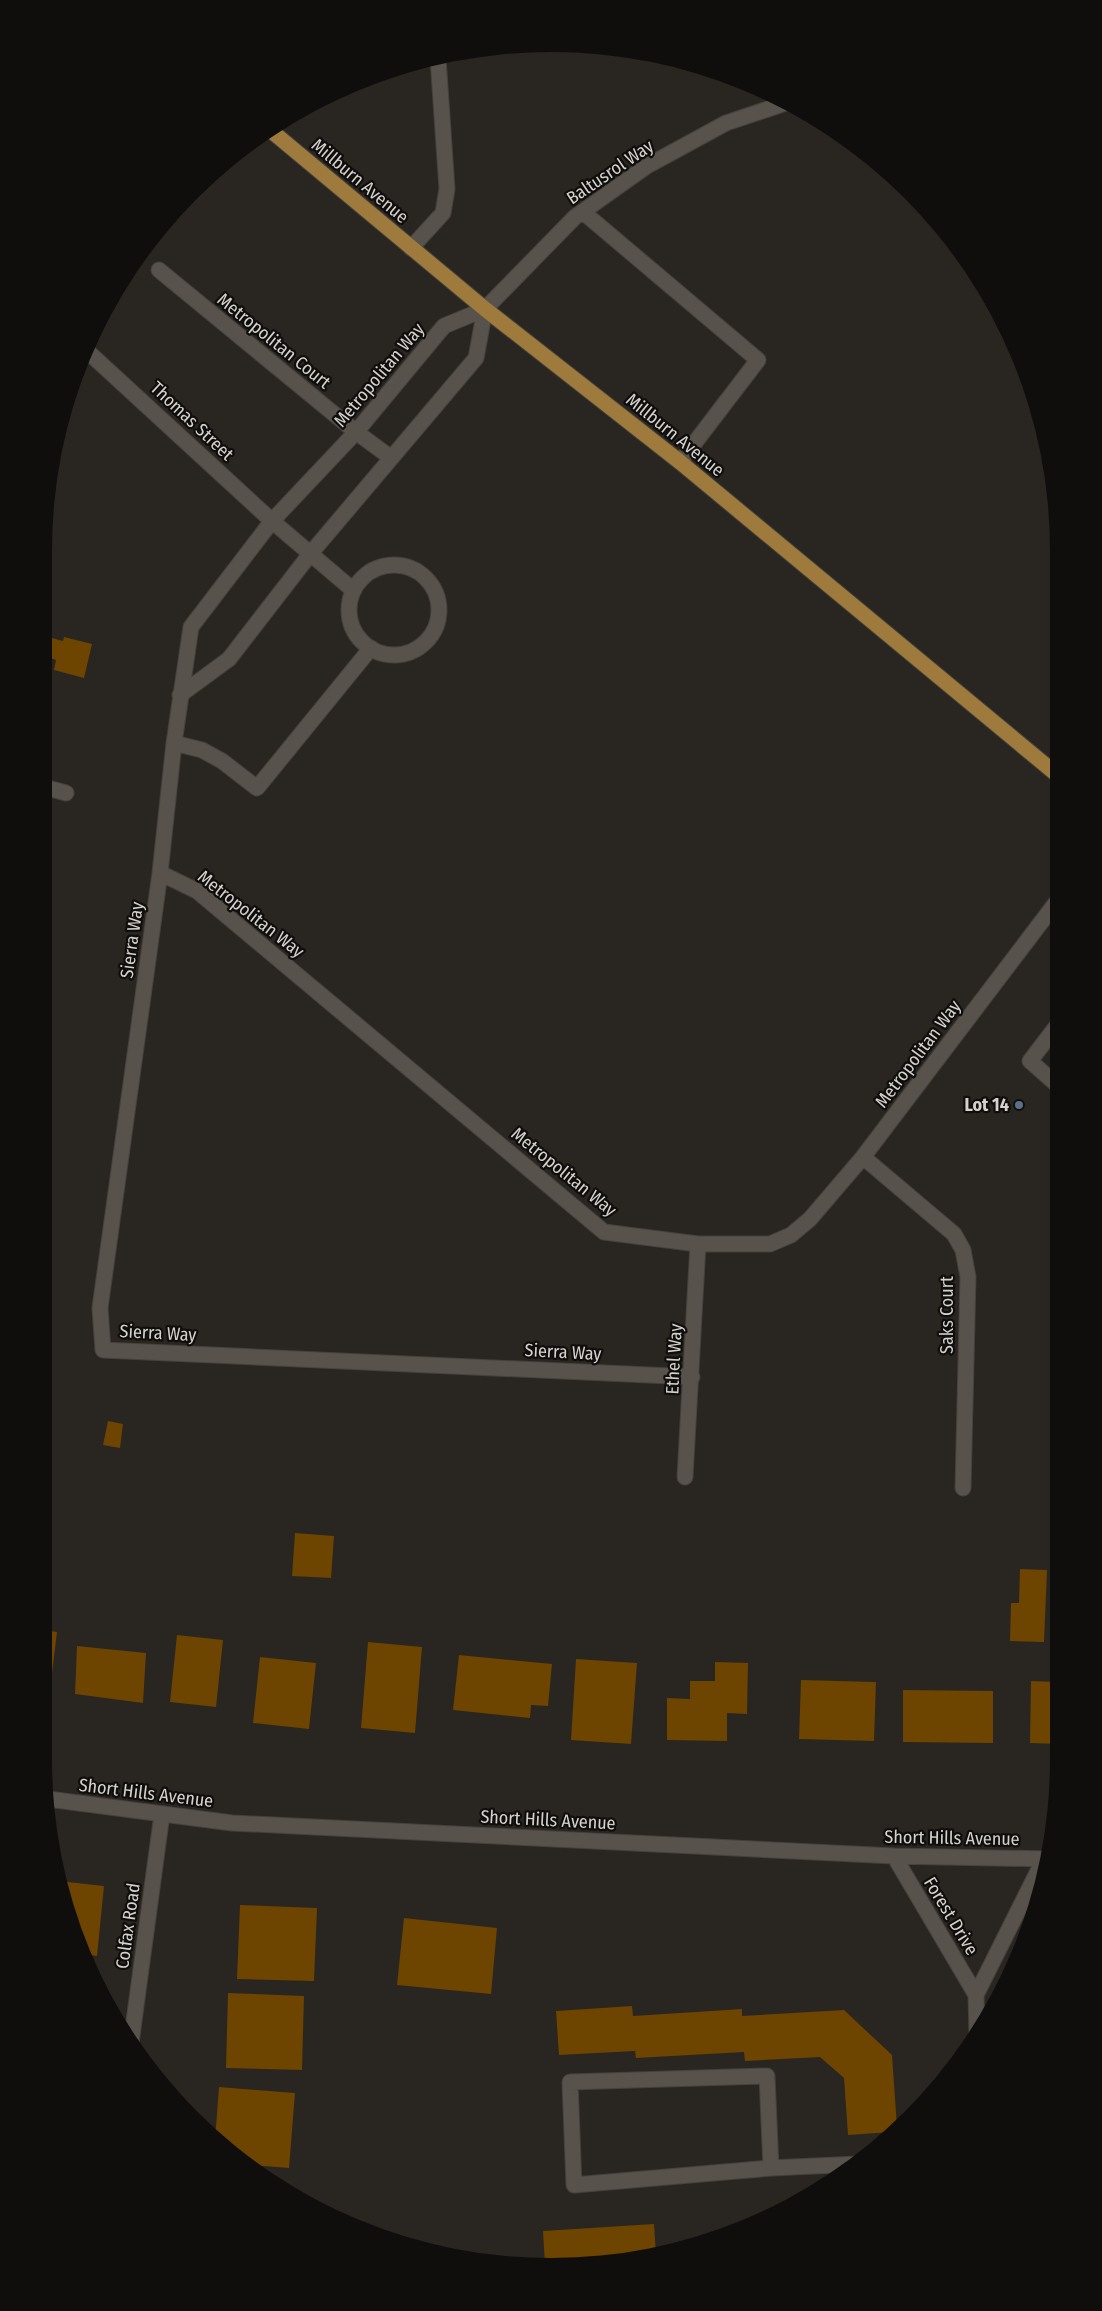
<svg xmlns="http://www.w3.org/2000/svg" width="1102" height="2311" viewBox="0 0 1102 2311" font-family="'Fira Sans Condensed',sans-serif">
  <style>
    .building { fill: #6d4400 }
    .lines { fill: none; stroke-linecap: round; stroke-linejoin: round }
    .minor-casing { stroke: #45413c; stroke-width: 17 }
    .major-casing { stroke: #45413c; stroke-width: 17 }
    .minor { stroke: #57524c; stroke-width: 15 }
    .major { stroke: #9e7b3c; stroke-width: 15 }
    .service-dot { fill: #5c6f8a; stroke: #100e0c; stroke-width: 2 }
    .labels { text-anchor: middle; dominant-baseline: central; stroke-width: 4.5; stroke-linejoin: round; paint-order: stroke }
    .street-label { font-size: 18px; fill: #d5d2ce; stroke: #100e0c }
    .poi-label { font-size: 18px; font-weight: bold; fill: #d5d2ce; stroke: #100e0c; text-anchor: end }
  </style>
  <rect width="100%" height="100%" fill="#292520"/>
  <!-- building -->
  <path class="building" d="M44,636L63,641L64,637L92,644L84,678L54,670L56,660L44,656Z
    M108,1421L123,1424L120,1448L103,1445Z
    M295,1533L334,1536L331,1578L292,1576Z
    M1020,1569L1047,1570L1044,1642L1010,1641L1011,1603H1019Z
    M44,1630L57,1632L50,1690H44Z
    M177,1635L223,1640L216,1707L170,1702Z
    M368,1642L422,1647L415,1733L361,1728Z
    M77,1646L146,1653L143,1703L75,1694Z
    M459,1655L552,1664L548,1706L531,1705L530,1718L453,1710Z
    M260,1657L316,1663L309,1729L253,1723Z
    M576,1659L637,1663L631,1744L571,1740Z
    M715,1662L748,1663L747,1714L727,1713V1741L667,1740V1698L690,1699V1681H715Z
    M801,1680L876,1682L874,1741L799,1739Z
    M1031,1681L1058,1682V1744L1030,1743Z
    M903,1690L993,1691V1743L903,1742Z
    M59,1881L104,1886L97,1956L85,1954L71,1923Z
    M240,1905L317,1908L314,1981L237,1979Z
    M404,1918L497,1928L491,1994L397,1985Z
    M228,1993L304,1996L302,2070L226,2068Z
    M632,2006L633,2016L742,2009V2016L844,2010L892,2055L897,2127L892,2132L848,2135L844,2078L820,2057L745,2061L744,2052L636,2058L635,2051L559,2055L556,2011Z
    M219,2087L295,2093L289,2168L250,2165L215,2140Z
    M654,2224L656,2255L617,2263L545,2265L543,2231Z
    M717,2236V2237L701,2243V2237Z"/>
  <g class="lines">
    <defs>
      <path id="minor" d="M783,104L726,123L647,166L575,217L485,309L444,326L356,432L272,521L191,627L174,743L160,873L197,891L604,1232L698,1244H770L791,1235L810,1219L863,1157L1055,904
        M583,212L758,360L680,462
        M411,248L443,213L447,189L438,58
        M159,270L356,432L390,457
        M86,350L272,521L353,590
        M349 610a45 45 0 1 1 90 0a45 45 0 1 1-90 0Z
        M180,695L229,659L311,553L476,358L485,309
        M174,743L202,750L222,761L257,788L371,648
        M44,787L66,793
        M160,873L100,1308L103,1350L692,1377
        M1056,1027L1030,1061L1056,1084
        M863,1157L954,1234L963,1250L968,1277L963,1488
        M685,1477L698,1244
        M48,1799L232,1823L894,1856L1049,1859
        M894,1856L976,1995
        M977,2034L976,1995L1044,1859
        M131,2043L162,1814
        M771,2168L767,2076L570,2082L574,2185L771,2168L858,2164"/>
      <path id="major" d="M269,129L485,309L680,462L1055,773"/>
    </defs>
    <!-- minor casing -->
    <use href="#minor" class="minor-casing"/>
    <!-- major casing -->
    <use href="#major" class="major-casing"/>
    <!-- minor -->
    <use href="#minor" class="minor"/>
    <!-- major -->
    <use href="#major" class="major"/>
  </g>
  <!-- markers -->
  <circle class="service-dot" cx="1019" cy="1105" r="5"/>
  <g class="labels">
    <!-- street labels -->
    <g class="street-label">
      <text transform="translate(610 172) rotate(-34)">Baltusrol Way</text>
      <text transform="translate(360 181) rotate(40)">Millburn Avenue</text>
      <text transform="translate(274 341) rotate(39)">Metropolitan Court</text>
      <text transform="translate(379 375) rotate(-50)">Metropolitan Way</text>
      <text transform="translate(192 421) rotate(43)">Thomas Street</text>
      <text transform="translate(675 435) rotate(39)">Millburn Avenue</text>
      <text transform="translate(251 914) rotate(38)">Metropolitan Way</text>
      <text transform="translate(132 940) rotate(-82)">Sierra Way</text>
      <text transform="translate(918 1054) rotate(-53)">Metropolitan Way</text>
      <text transform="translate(564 1172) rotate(39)">Metropolitan Way</text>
      <text transform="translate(947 1315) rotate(-90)">Saks Court</text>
      <text transform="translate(158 1333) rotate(3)">Sierra Way</text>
      <text transform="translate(563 1352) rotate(3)">Sierra Way</text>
      <text transform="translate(674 1359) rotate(-87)">Ethel Way</text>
      <text transform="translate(146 1793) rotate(7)">Short Hills Avenue</text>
      <text transform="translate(548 1820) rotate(3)">Short Hills Avenue</text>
      <text transform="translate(952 1838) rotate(1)">Short Hills Avenue</text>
      <text transform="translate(951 1916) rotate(59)">Forest Drive</text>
      <text transform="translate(128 1926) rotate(-82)">Colfax Road</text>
    </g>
    <!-- poi labels -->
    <g class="poi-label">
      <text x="1009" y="1105">Lot 14</text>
    </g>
  </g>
  <!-- crop -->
  <path d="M0 0H1102V2311H0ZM550 52H552A498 498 0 0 1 1050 550V1760A498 498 0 0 1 552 2258H550A498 498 0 0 1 52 1760V550A498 498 0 0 1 550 52Z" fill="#100e0c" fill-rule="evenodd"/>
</svg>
